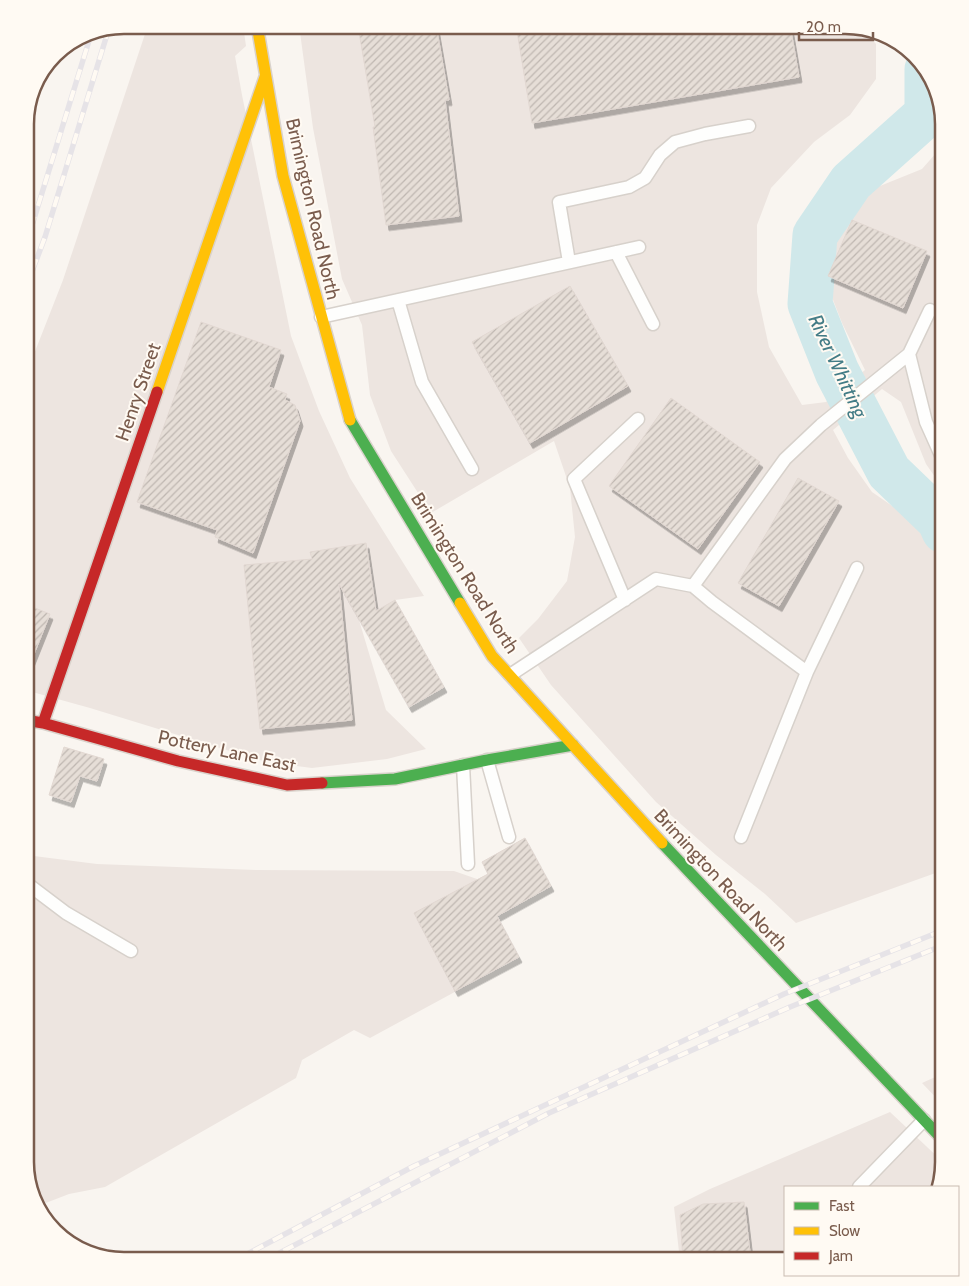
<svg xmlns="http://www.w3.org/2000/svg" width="969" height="1286" viewBox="0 0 969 1286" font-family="Cabin,sans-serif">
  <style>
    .industrial { fill: #ede5e0 }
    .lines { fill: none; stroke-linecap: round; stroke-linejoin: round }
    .river { stroke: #d0e8ea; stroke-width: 45 }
    .building { fill: url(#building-hatch); stroke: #e2d8d2; filter: url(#shadow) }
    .lane-casing { stroke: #d7d1cb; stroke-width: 15 }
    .fast-casing { stroke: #d9d2cb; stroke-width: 14 }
    .slow-casing { stroke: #d9d2cb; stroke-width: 14 }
    .jam-casing { stroke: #d9d2cb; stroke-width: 14 }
    .lane { stroke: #fefefd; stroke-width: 12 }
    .fast { stroke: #4caf50; stroke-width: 11 }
    .slow { stroke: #ffc107; stroke-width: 11 }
    .jam { stroke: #c62828; stroke-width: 11 }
    .rail-casing { stroke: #e6e3e7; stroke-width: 5.5 }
    .rail { stroke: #fffaf3; stroke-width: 4; stroke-dasharray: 11; stroke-linecap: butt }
    .labels { text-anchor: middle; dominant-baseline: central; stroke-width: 4; stroke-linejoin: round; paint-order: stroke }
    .street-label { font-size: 19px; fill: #7a5c4d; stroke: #fffaf3 }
    .water-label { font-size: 20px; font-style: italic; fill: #437c86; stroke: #fffaf3 }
    .rim { fill: none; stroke: #7a5c4d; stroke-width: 2.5 }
  </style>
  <defs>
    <pattern id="building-hatch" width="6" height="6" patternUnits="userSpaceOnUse" patternTransform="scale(1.25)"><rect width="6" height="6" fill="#e6ded7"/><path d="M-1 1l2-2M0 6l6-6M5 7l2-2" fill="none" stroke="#bfb7b1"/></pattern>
    <filter id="shadow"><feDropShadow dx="3" dy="5.5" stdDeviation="0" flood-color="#0004"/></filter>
  </defs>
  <rect width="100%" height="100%" fill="#f9f5f0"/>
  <!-- industrial -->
  <path class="industrial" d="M148,25H243L246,46L235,56L242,95L291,336L319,411L350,478L424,596L395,600L359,620L386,710L426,749L387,759L312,768L266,762L90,708L25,690V377L63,280Z
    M299,25H851L861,28L876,44V79L850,115L814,142L771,188L757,225V292L769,347L802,405L826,402L865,370L842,323L823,274L835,232L848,208L875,188L922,169L944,144V490L926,464L901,402L882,389L833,430L848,458L872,492L904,514L944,559V870L796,923L765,894L716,855L656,802L551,685L519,638L538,619L567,581L575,537L570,488L554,441L431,513L391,451L370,395L362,325L342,279L313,128Z
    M26,855L97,864L256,870L454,871L477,879L519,957L370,1038L354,1030L302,1060L296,1078L105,1187L69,1194L38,1206L25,1162Z
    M944,1073V1106L922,1083Z
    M890,1112L944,1163L937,1187H785V1261H680L674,1207L710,1189Z"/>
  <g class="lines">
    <!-- river -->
    <path class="river" d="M927,69V114L851,182L815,235L810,304L837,372L889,472L939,520L944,531"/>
  </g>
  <!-- building -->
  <path class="building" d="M399,25H436L449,100H445L459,216L386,225L373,127H375L359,32Z
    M516,25H790L799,77L532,123Z
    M852,220L927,251L903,308L828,276Z
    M570,286L628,386L530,443L472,342Z
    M201,322L281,350L269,387L287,394L285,400L295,405L300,421L253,553L215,537L217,530L137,502Z
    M671,398L760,462L698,549L609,486Z
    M798,478L839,501L779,606L738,583Z
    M366,543L376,611L395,600L444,687L409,707L339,584L352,720L260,729L244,565L312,559L310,552Z
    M25,604L50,614L26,674H25Z
    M64,747L104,759L97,781L80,776L71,802L49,795Z
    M525,838L551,886L497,916L519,957L455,991L414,913L488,874L482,862Z
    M744,1202L751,1261H683L680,1215L703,1204Z"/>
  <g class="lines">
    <defs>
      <path id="lane" d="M616,252L653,324
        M569,262L559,202L629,187L645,178L660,155L675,142L705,134L749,126
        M398,300L422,382L472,469
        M321,317L639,247
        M909,354L926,422L944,462
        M693,586L712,602L807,672L857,568
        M625,600L574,479L638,419
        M510,675L656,579L693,586L785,459L821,425L909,354L930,310
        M487,760L509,837
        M463,765L468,864
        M741,837L807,672
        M25,882L66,913L131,951
        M859,1187L924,1120"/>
      <path id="fast" d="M350,420L460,603
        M322,783L395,779L487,760L573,745
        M662,843L944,1141"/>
      <path id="slow" d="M257,25L283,176L350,420
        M157,392L265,77
        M460,603L492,656L662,843"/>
      <path id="jam" d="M25,720L43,723L178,761L287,785L322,783
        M43,723L157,392"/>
    </defs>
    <!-- lane casing -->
    <use href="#lane" class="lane-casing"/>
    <!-- fast casing -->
    <use href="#fast" class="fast-casing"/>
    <!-- slow casing -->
    <use href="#slow" class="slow-casing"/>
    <!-- jam casing -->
    <use href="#jam" class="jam-casing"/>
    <!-- lane -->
    <use href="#lane" class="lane"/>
    <!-- fast -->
    <use href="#fast" class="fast"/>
    <!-- slow -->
    <use href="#slow" class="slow"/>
    <!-- jam -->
    <use href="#jam" class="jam"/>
    <defs>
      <path id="rail" d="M25,248L92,31
        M25,290L45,237L109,28
        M234,1261L414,1166L784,994L944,930
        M264,1261L549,1113L790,1007L944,945"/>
    </defs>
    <!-- rail casing -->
    <use href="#rail" class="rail-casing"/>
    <!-- rail -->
    <use href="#rail" class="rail"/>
  </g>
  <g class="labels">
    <!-- street labels -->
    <g class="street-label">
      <text transform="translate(313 209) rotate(77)">Brimington Road North</text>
      <text transform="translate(138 392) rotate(-71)">Henry Street</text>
      <text transform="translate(465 573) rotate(58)">Brimington Road North</text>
      <text transform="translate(227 751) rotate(12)">Pottery Lane East</text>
      <text transform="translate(721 880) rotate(47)">Brimington Road North</text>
    </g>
    <!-- water labels -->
    <g class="water-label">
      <text transform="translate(838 366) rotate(65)">River Whitting</text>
    </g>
  </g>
  <!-- crop -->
  <path d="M0 0H969V1286H0ZM124 34H845A90 90 0 0 1 935 124V1162A90 90 0 0 1 845 1252H124A90 90 0 0 1 34 1162V124A90 90 0 0 1 124 34Z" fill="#fffaf3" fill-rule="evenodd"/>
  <path class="rim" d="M124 34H845A90 90 0 0 1 935 124V1162A90 90 0 0 1 845 1252H124A90 90 0 0 1 34 1162V124A90 90 0 0 1 124 34Z"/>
  <!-- legend -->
  <rect x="784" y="1186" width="175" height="90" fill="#fffaf3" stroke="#cabbb1"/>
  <rect x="794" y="1202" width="25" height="8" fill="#4caf50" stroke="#cabbb1"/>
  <text x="829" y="1211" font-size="15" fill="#7a5c4d">Fast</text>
  <rect x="794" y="1227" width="25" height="8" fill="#ffc107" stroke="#cabbb1"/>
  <text x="829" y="1236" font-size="15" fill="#7a5c4d">Slow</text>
  <rect x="794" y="1252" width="25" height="8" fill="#c62828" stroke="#cabbb1"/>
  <text x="829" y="1261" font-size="15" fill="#7a5c4d">Jam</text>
  <!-- scale -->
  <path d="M799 32v8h74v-8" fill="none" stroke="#7a5c4d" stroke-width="2.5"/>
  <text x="806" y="32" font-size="15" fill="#7a5c4d" stroke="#fffaf3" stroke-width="4" paint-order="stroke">20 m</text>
</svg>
